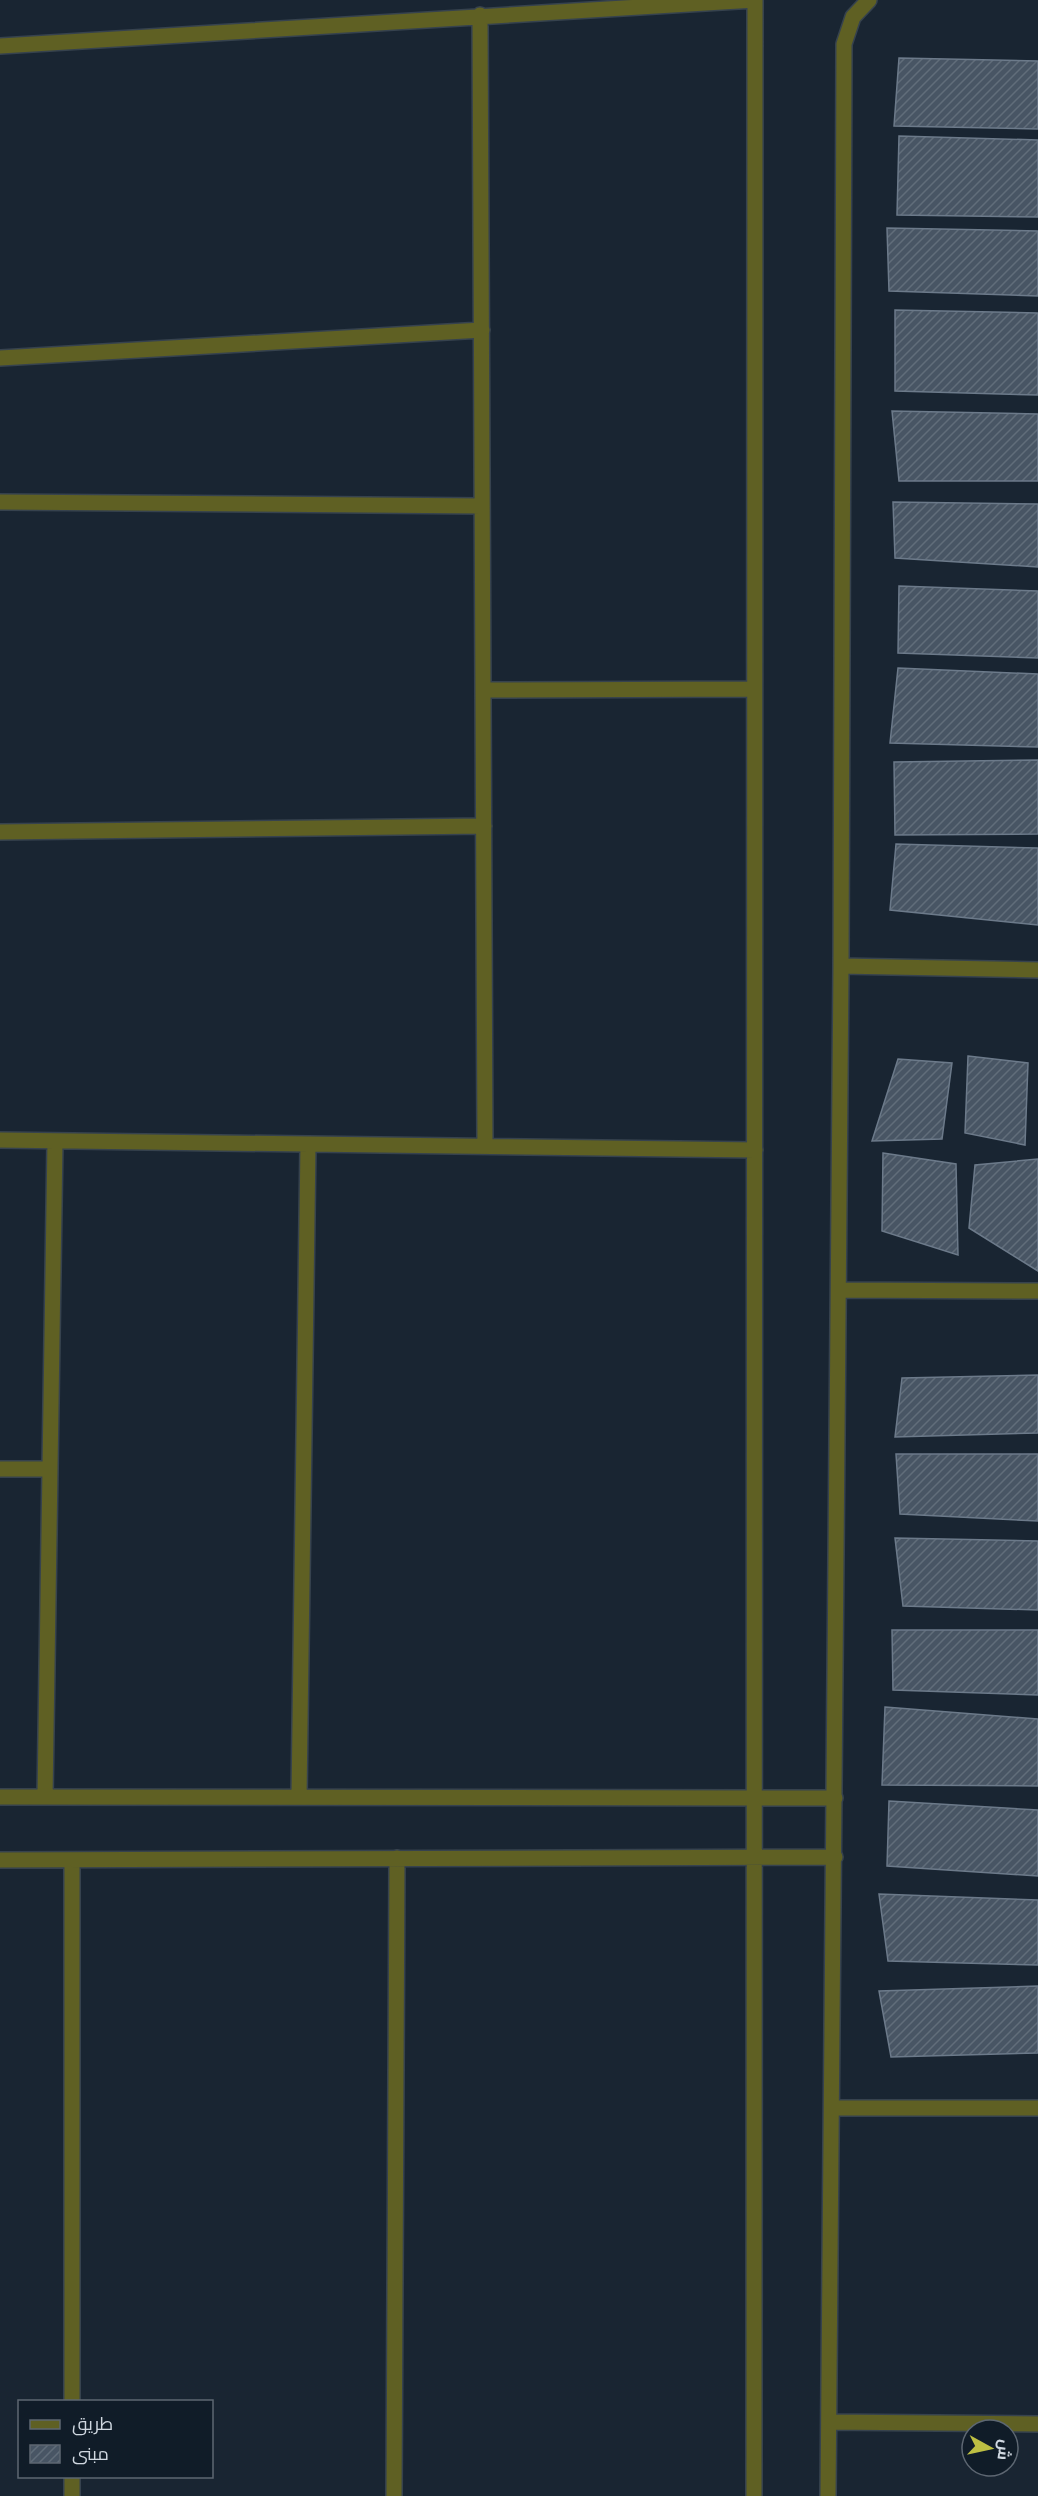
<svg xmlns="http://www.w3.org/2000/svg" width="1038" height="2496" viewBox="0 0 1038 2496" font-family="Arial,Cairo,sans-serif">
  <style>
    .building { fill: url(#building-hatch); stroke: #6c7a8a; stroke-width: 1.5 }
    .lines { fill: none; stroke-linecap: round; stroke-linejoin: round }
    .street-casing { stroke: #36424e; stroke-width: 18 }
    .street { stroke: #5f6023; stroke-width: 15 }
  </style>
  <defs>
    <pattern id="building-hatch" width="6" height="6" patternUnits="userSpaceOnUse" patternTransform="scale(1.5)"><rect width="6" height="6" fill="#485564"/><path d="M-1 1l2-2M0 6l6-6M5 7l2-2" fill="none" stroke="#616d7a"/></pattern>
  </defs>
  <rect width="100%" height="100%" fill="#192532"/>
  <!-- building -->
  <path class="building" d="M899,58L1038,61V129L894,126Z
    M899,136L1038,140V217L897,215Z
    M887,228L1038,231V296L889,291Z
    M895,310L1038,313V395L895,391Z
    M892,411L1038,414V481H899Z
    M893,502L1038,504V567L895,558Z
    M899,586L1038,591V658L898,653Z
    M898,668L1038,674V747L890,743Z
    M1038,760V834L895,835L894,762Z
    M896,844L1038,848V925L890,910Z
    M968,1056L1028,1063L1025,1145L965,1133Z
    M898,1059L952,1063L942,1139L872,1141Z
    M883,1153L956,1164L958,1255L882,1231Z
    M1038,1159V1271L969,1228L975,1165Z
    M1038,1375V1433L895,1437L902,1378Z
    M896,1454H1038V1521L900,1514Z
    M895,1538L1038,1541V1610L903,1606Z
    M892,1630H1038V1695L893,1690Z
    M885,1707L1038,1719V1786L882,1785Z
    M889,1801L1038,1810V1876L887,1866Z
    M879,1894L1038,1900V1965L888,1961Z
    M1038,1986V2053L891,2057L879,1991Z"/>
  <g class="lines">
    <defs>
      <path id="street" d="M480,15L485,1146
        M0,46L755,0L754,2496
        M0,358L482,330
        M0,502L482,506
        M483,690L754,689
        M0,832L484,826
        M841,966L1038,970
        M0,1140L755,1150
        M839,1290L1038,1291
        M0,1469H49
        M0,1797L835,1798
        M45,1797L55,1141
        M299,1797L308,1144
        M0,1860L835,1857
        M833,2108H1038
        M72,2402V1860
        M829,2422L1038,2424
        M72,2496V2476
        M394,2496L397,1858
        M828,2496L841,966L844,44L853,17L869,0"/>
    </defs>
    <!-- street casing -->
    <use href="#street" class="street-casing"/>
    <!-- street -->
    <use href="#street" class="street"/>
  </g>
  <!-- legend -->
  <rect x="18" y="2400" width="195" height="78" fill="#101c28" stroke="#5d6772" stroke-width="1.5"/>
  <rect x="30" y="2420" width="30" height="9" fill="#5f6023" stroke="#5d6772" stroke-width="1.5"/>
  <text x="72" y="2430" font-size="18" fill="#d0d8e1">طريق</text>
  <rect x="30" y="2445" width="30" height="18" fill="url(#building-hatch)" stroke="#5d6772" stroke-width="1.5"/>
  <text x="72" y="2460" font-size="18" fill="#d0d8e1">مبنى</text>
  <!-- north arrow -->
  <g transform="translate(990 2448) rotate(98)"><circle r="28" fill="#101c28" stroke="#5d6772" stroke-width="1.5"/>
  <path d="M0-4.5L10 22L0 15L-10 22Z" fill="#bdbf43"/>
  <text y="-9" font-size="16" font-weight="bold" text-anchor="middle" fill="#d0d8e1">ش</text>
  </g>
</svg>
